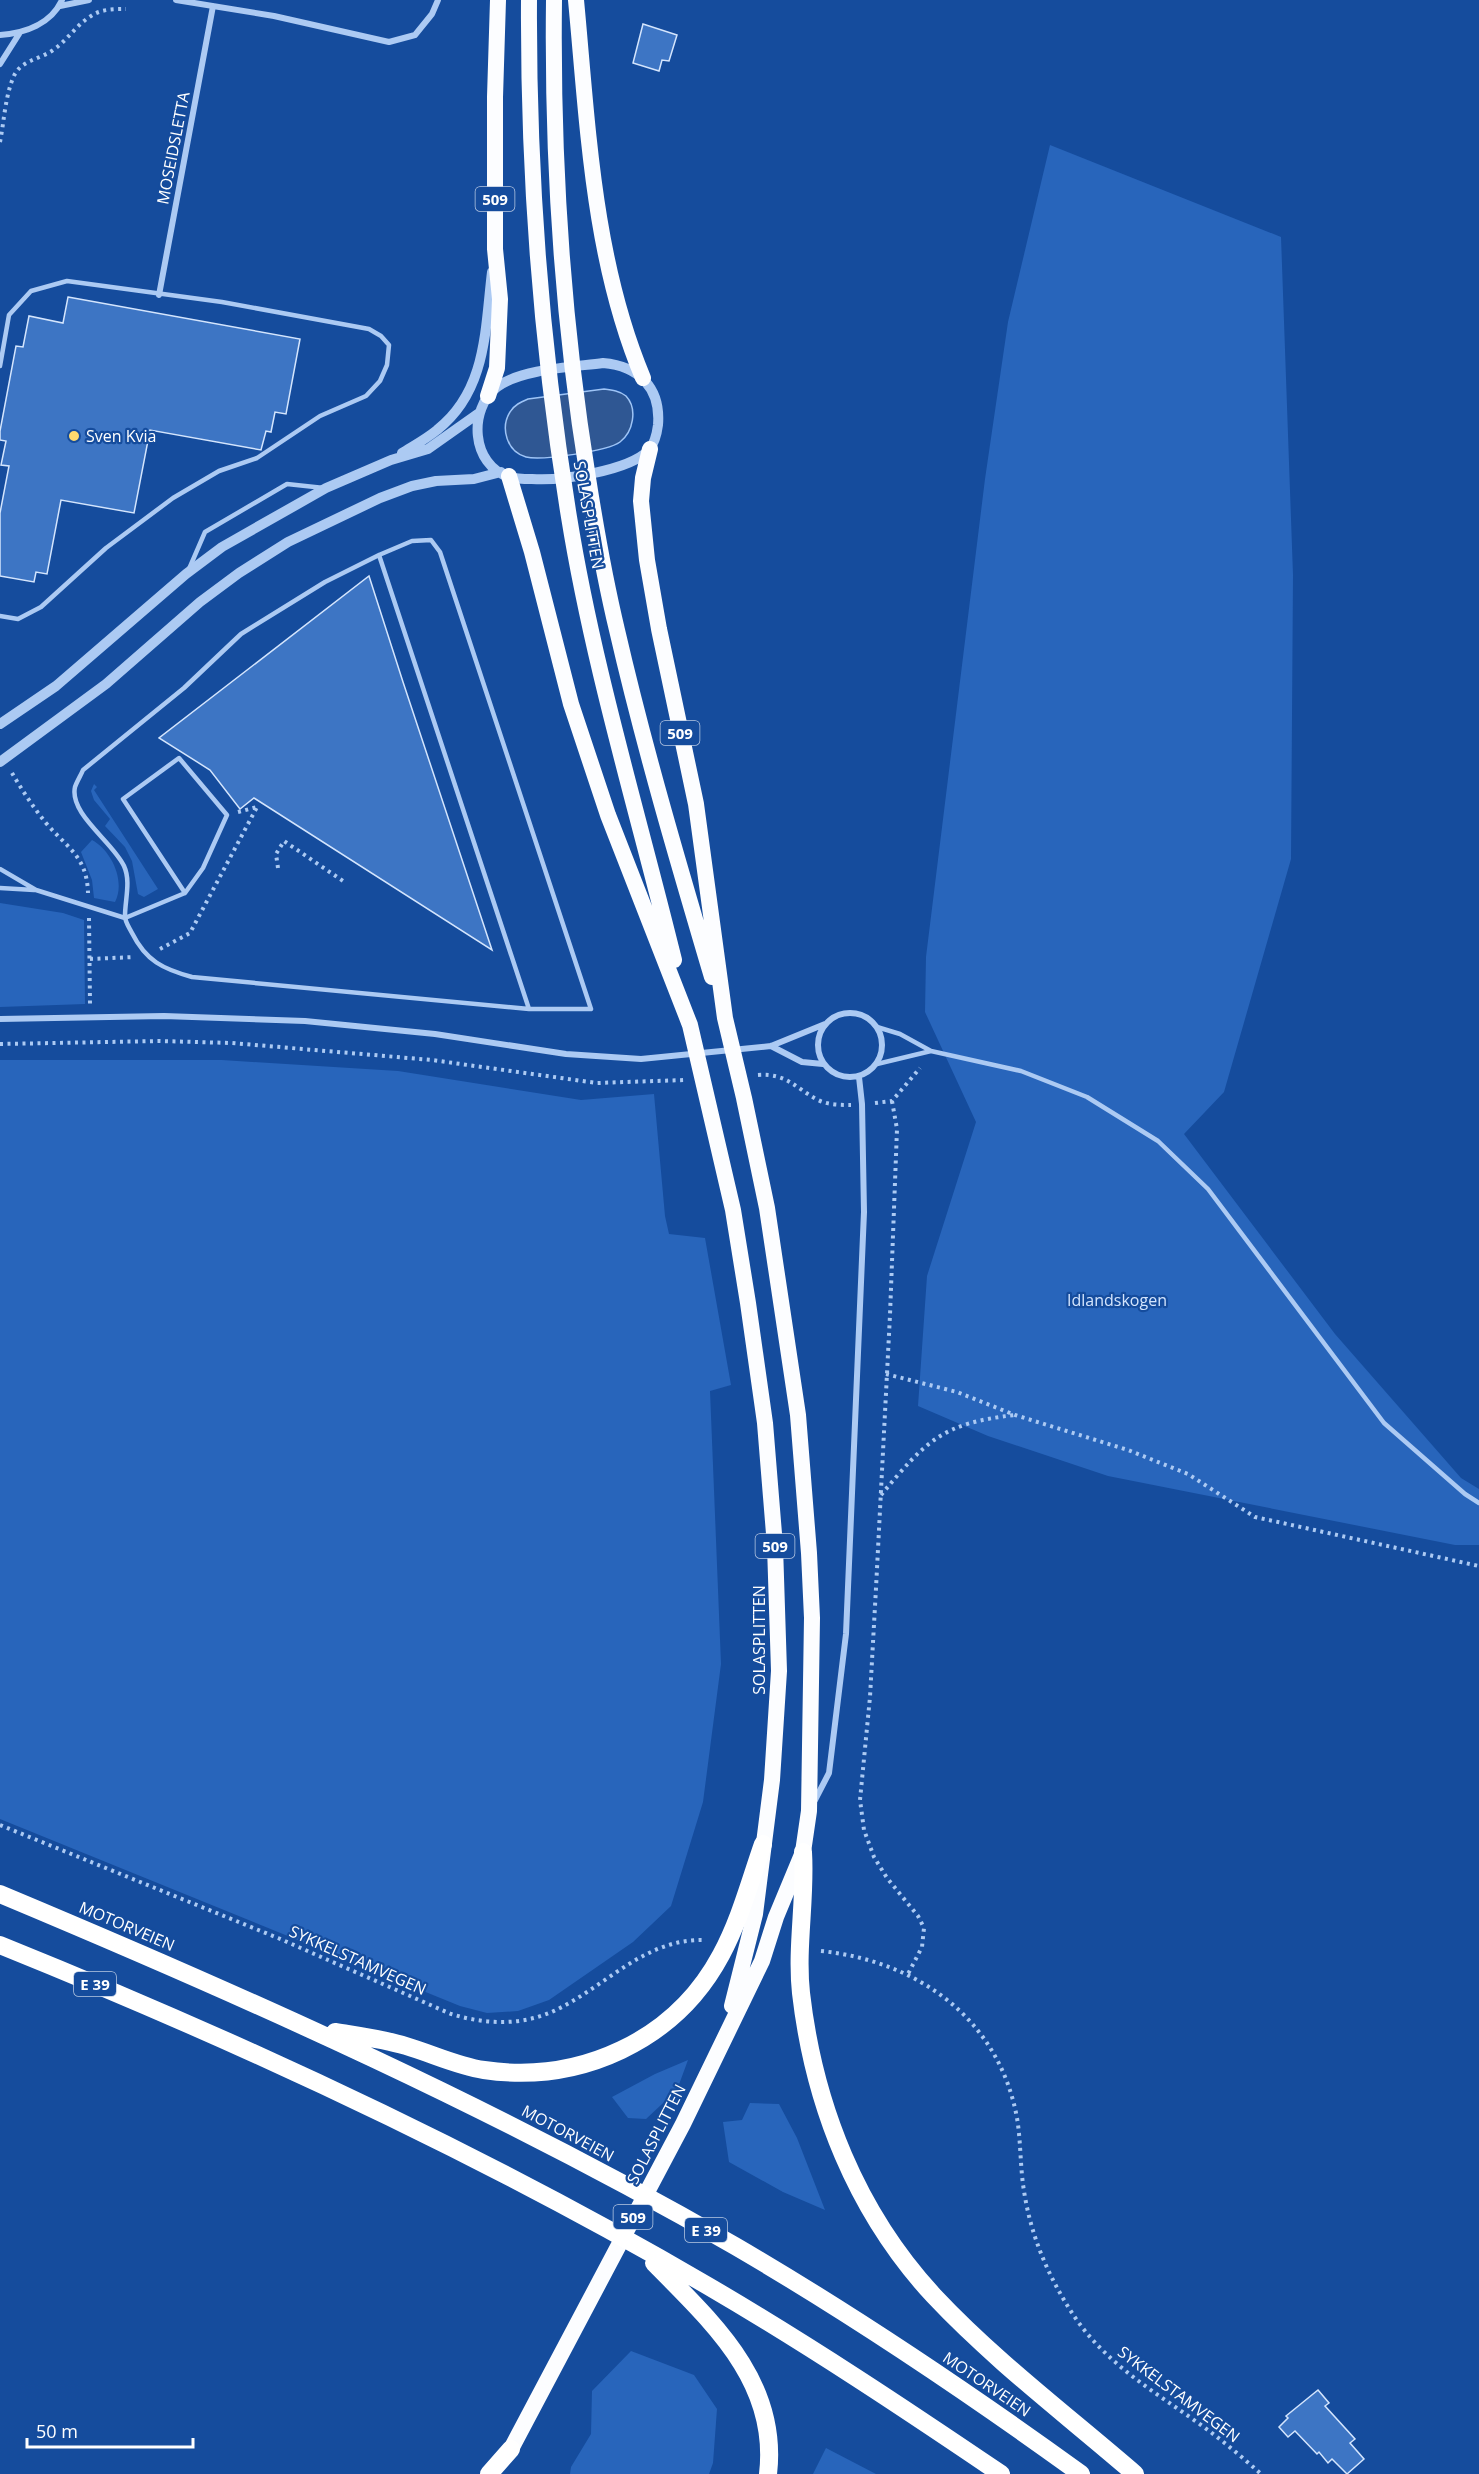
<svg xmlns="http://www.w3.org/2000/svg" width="1479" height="2474" viewBox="0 0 1479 2474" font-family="'Open Sans',sans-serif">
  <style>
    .green { fill: #2865bb }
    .water { fill: #2f5793; stroke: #9ec4f6; stroke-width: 1.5 }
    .building { fill: #3d75c4; stroke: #d4e5fd; stroke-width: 1.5 }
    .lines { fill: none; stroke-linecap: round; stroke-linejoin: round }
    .path { stroke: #accaf3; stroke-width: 4; stroke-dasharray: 3 4.5; stroke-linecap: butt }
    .service { stroke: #accaf3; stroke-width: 4.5 }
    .minor { stroke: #accaf3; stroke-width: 6 }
    .tertiary { stroke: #accaf3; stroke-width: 10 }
    .trunk { stroke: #fcfdff; stroke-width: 16 }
    .motorway { stroke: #fff; stroke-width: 18 }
    .poi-dot { fill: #ffda6e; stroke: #154c9d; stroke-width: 2 }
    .labels { text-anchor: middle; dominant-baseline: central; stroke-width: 4.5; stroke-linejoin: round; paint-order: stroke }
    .shield { fill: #154c9d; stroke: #b9c9e2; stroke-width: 1.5 }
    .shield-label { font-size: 15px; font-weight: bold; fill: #fff }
    .street-label { font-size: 16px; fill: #fff; stroke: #154c9d }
    .poi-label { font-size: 16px; fill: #fff; stroke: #154c9d; text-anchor: start }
    .park-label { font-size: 16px; fill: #d4e5fd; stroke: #154c9d }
  </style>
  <rect width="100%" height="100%" fill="#154c9d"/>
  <!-- green -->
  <path class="green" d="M1050,145L1281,237L1293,575L1291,859L1224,1092L1184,1134L1335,1334L1461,1478L1479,1489V1545H1455L1108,1476L988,1436L918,1406L927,1276L976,1122L925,1012L926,957L985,479L1008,322Z
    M94,784L97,787L94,790L158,889L144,897L138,894L132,861L125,847L105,826L110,819L94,800L91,791Z
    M92,840C111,850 126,881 115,902L94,898L92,880L81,852Z
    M0,903L63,913L84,920L85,1004L0,1007Z
    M0,1060H222L398,1071L581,1100L654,1094L665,1216L669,1234L705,1238L731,1385L710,1391L721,1664L703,1802L671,1906L633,1942L549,2000L518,2011L487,2013L460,2006L0,1819Z
    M688,2060L677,2090L646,2119L628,2118L612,2097L655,2074Z
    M750,2103L779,2104L797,2138L825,2210L783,2192L729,2162L723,2122L742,2120Z
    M631,2351L694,2375L717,2409L713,2463L709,2474H570L571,2467L591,2434L592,2391Z
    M826,2448L876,2474H813Z"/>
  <!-- water -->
  <path class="water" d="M604,389C612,390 620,391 626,396C638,409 633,432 620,442C608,451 541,461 526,457C507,452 500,428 510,412C514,405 521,402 528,399Z"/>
  <!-- building -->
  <path class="building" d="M643,24L677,35L669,61L662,60L659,71L633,63Z
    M68,297L300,339L286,414L275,412L271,432L266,431L261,450L150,430L134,513L61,500L47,574L36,572L34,582L0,576V513L9,466L1,465L6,441L0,440V431L16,346L23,347L29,316L63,323Z
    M369,576L403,682L492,950L254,798L240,809L210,770L159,738Z
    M1318,2390L1329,2403L1325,2406L1355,2439L1350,2443L1364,2459L1347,2474L1332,2459L1328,2463L1319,2452L1317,2454L1295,2431L1288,2437L1279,2427L1288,2418L1286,2416Z"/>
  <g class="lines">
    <!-- path -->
    <path class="path" d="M0,142C4,122 5,98 13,78C20,60 39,60 53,50C67,41 76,25 91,16C101,9 114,9 126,9
      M12,773C22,790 33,807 46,823C67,848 87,856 88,893
      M238,812L257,807
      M278,868L276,854L284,841L343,881
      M89,918L90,1004
      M160,949L190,933L257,807
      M90,959L134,957
      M0,1044L160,1041L232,1043L432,1060L597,1083L685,1080
      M758,1075C787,1073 795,1088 818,1100C828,1105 840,1105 851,1105
      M892,1101L897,1129L890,1315L876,1588L870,1697L860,1800L864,1830L874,1857L887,1878L918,1916L924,1928L922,1947L908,1974
      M875,1103L892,1101L920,1068
      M886,1374L957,1392L1015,1415L1128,1450L1188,1474L1255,1517L1479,1566
      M881,1495C926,1441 942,1423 1015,1415
      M0,1825L278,1938L451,2014C487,2025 524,2026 558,2009C607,1985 646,1938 705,1940
      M821,1951C918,1961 999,2019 1017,2118C1021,2142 1020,2167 1024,2191C1031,2237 1049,2278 1074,2316C1107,2365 1155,2392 1201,2425C1222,2440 1242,2457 1261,2474"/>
    <!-- service -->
    <path class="service" d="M0,366L9,315L31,291L67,281L222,302L369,329L381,336L389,345L387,365L380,381L366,396L320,416L257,458L219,471L173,498L106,548L41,607L18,619L0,616
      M431,540L440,552L591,1009H529L192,977C163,969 146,961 132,933C129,927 125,922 125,916C125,900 131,881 124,866C113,842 69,814 75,787C77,781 81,775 83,770L184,688L241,634L325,582L379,555L412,541Z
      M379,555L529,1009
      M189,569L205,532L287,484L324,488
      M179,758L227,815L203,868L185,893L123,799Z
      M0,869L36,890L125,918L185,893
      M0,888L34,890
      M877,1027L900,1034L931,1051L1021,1071L1087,1097L1158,1141L1208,1189L1384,1423L1465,1494L1479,1503
      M877,1064L931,1051"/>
    <!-- minor -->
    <path class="minor" d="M176,0L274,16L389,42L415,35L432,14L438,0
      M60,6L89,0
      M0,35C25,33 51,24 62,0
      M0,64L19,34
      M159,295L213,6
      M818 1045a32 32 0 1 1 64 0a32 32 0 1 1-64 0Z
      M0,1019L164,1016L305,1021L435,1034L566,1054L641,1059L771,1046L825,1024
      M771,1046L802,1062L823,1064
      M815,1800L829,1773L846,1634L864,1212L862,1104L859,1077"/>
    <!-- tertiary -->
    <path class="tertiary" d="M603,363C639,366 661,388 658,425C657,433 654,444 649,450C629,471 560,481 532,479C525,479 516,479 509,477C471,465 468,409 497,387C521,369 573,367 603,363Z
      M402,453C413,446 426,439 437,430C487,391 485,329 492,272
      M0,724L56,686L186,574L222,547L326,488L391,460L428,449L479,413
      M0,762L106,684L200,602L239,573L288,542L380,498L412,486L436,481L474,479L501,472"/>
    <!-- trunk -->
    <path class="trunk" d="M529,0C528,173 541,346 569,517C593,666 638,813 674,960
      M554,0C552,162 562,318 588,478C596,529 605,580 617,630C644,747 678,862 712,977
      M576,0C588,127 593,259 643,378
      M488,396L497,368L500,299L495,249V97L498,0
      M509,476L532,552L571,704L608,815L690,1025L733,1210L748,1303L765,1423L775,1546L779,1671L772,1780L755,1914L732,2006
      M511,2449L683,2124L762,1961L776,1917L803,1852L809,1811L812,1618L809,1553L798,1415L767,1208L744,1098L725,1018L696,804L659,629L647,560L641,501L643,478L650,449"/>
    <!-- motorway -->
    <path class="motorway" d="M803,1852C806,1899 796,1947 801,1993C814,2106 857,2213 934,2296C995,2361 1068,2416 1135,2474
      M0,1894C251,1999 499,2110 735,2246C855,2316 969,2393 1081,2474
      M0,1945C243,2043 482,2154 708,2286C809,2345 905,2409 1001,2474
      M335,2032C359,2036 383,2039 406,2046C433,2054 457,2066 484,2070C580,2084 675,2041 721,1955C740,1920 750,1881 763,1844
      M654,2263C713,2323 779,2382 768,2474
      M489,2474L511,2449"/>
  </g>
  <!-- markers -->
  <circle class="poi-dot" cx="74" cy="436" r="6"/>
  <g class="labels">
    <!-- shield labels -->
    <g class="shield">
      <rect x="475.5" y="187" width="39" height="24" rx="4.5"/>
      <rect x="660.5" y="721" width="39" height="24" rx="4.5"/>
      <rect x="755.5" y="1534" width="39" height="24" rx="4.5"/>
      <rect x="74" y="1972" width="42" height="24" rx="4.5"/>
      <rect x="613.5" y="2205" width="39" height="24" rx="4.5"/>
      <rect x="685" y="2218" width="42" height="24" rx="4.5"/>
    </g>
    <g class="shield-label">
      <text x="495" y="199">509</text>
      <text x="680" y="733">509</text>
      <text x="775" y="1546">509</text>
      <text x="95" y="1984">E 39</text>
      <text x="633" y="2217">509</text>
      <text x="706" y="2230">E 39</text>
    </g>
    <!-- street labels -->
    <g class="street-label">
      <text transform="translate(173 148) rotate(-79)">MOSEIDSLETTA</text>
      <text transform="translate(589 515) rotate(80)">SOLASPLITTEN</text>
      <text transform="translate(759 1640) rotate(-90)">SOLASPLITTEN</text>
      <text transform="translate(127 1926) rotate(23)">MOTORVEIEN</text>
      <text transform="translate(358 1960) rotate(24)">SYKKELSTAMVEGEN</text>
      <text transform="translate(568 2133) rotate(28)">MOTORVEIEN</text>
      <text transform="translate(656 2134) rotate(-63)">SOLASPLITTEN</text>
      <text transform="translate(987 2384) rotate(34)">MOTORVEIEN</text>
      <text transform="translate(1179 2394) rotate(37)">SYKKELSTAMVEGEN</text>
    </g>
    <!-- poi labels -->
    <g class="poi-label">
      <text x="86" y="436">Sven Kvia</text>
    </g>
    <!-- park labels -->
    <g class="park-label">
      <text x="1117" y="1300">Idlandskogen</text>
    </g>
  </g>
  <!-- scale -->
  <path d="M27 2438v9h166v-9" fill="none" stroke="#ffffff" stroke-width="3"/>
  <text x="36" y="2438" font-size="18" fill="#ffffff" stroke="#154c9d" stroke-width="4.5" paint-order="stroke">50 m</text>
</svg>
